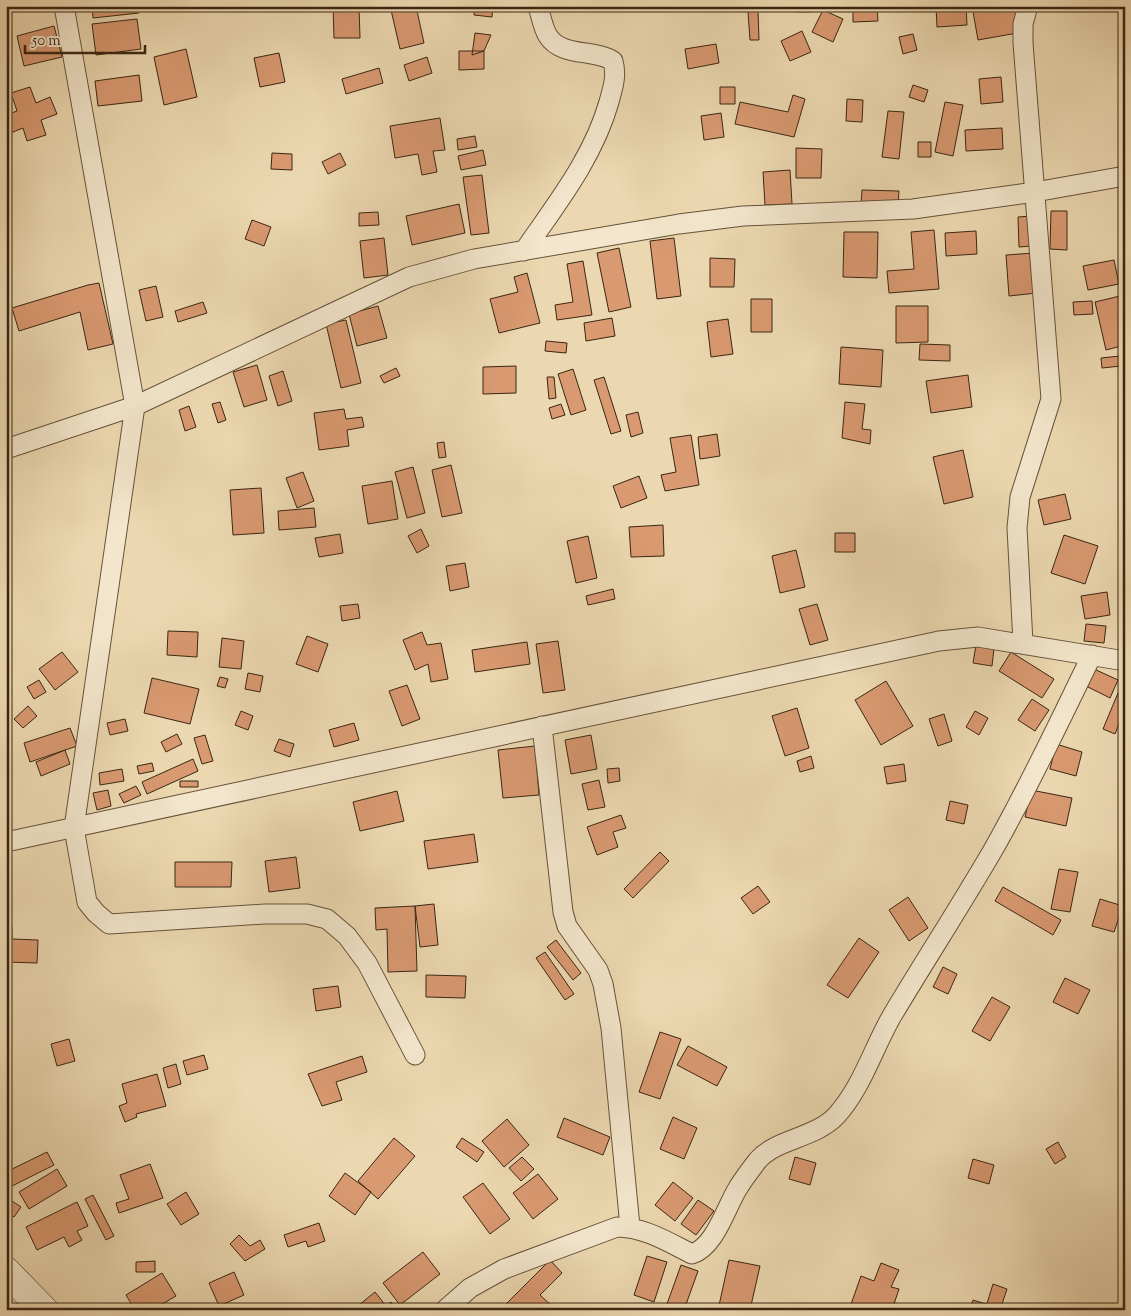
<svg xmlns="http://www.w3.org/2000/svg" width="1131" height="1316" viewBox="0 0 1131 1316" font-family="'Sorts Mill Goudy',serif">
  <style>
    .building { fill: #d99971; stroke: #3a2612 }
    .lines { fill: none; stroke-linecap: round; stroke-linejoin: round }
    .street-casing { stroke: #66523a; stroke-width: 21 }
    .secondary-casing { stroke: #3a2612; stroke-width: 29 }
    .street { stroke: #f3e6cc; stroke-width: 19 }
    .secondary { stroke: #f3e6cc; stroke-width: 28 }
  </style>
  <rect width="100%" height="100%" fill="#ecd8b0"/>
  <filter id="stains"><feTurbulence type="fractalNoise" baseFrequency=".004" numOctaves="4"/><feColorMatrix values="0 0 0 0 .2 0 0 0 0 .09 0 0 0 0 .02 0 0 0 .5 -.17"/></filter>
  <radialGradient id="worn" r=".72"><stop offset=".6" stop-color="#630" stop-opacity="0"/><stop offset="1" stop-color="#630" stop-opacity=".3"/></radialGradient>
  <!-- building -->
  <path class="building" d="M92,6H138L139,13L93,18Z
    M333,6H359L360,38H334Z
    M406,6H416L424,43L400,49L391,10Z
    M475,6H493L492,17L474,15Z
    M796,6H811V12H796Z
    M853,6H877L878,21L853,22Z
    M936,6H966L967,25L937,27Z
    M972,6H1018L1023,32L978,40Z
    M823,10L843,19L833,42L812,32Z
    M758,11L759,40H750L748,12Z
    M137,19L141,49L96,55L92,24Z
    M54,26L62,57L24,66L17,36Z
    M802,31L811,52L790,61L781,41Z
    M475,33L491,35L484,51L472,55Z
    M913,34L917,50L903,54L899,37Z
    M716,44L719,63L688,69L685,49Z
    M186,49L197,97L164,105L154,57Z
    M459,51H484V69L459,70Z
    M279,53L285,82L260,87L254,58Z
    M427,57L432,73L409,81L404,65Z
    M379,68L383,83L346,94L342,79Z
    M139,75L142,101L98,106L95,81Z
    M1001,77L1003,102L981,104L979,79Z
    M913,85L928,90L924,102L909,97Z
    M30,87L36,103L50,97L57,114L41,120L46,135L27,141L23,128L8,134L6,115L17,111L11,93Z
    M720,87H735V104H720Z
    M793,95L805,99L794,137L735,124L740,102L788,112Z
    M847,99L863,100L862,122L846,121Z
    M945,102L963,105L953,156L935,152Z
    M888,111L904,112L899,159L882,157Z
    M721,113L724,137L704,140L701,116Z
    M440,118L445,150L433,151L437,172L422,175L418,154L395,158L390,126Z
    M1002,128L1003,149L966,151L965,130Z
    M475,136L477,147L458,150L457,139Z
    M918,142H931V157H918Z
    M796,148L822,149L821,178H796Z
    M483,150L486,165L461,170L458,156Z
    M272,153L292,154V170L271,169Z
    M340,153L346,165L328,174L322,162Z
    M790,170L792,204L765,205L763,172Z
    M482,175L489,233L471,235L463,177Z
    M862,190L899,191L898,205L861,204Z
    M459,204L465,233L412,245L406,216Z
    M1051,211H1067V250L1050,249Z
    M378,212L379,225L359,226V213Z
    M1031,216L1032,246L1019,247L1018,217Z
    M252,220L271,227L264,246L245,239Z
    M934,230L939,289L889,293L887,271L914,269L911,232Z
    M976,231L977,254L946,256L945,233Z
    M844,232H878L877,278L843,277Z
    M384,238L388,275L364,278L360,241Z
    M674,238L681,296L657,299L650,241Z
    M619,248L631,307L609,312L597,253Z
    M1034,253L1037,293L1009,296L1006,255Z
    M710,258L735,259L734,287H710Z
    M1114,260L1119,284L1088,290L1083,266Z
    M583,261L592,315L557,320L555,305L573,302L567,264Z
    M527,273L540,323L499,333L490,299L518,292L514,277Z
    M99,283L113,344L88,350L80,312L19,331L12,308L88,285Z
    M156,286L163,317L146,321L139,290Z
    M1124,295L1125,345L1106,350L1095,302Z
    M751,299H772V332H751Z
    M1092,301L1093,314L1074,315L1073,302Z
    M203,302L207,313L178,322L175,311Z
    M378,306L387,338L357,346L349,314Z
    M896,306H928V342L896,343Z
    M612,318L615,336L586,341L584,323Z
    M728,319L733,354L711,357L707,322Z
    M346,320L361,383L341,388L326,324Z
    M546,341L567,343L566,353L545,351Z
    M920,344L950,345V361L919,360Z
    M841,347L883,350L881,387L839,384Z
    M1120,356L1121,366L1102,368L1101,358Z
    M257,365L267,400L244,407L233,372Z
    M516,366V393L483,394V367Z
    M396,368L400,376L384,383L380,376Z
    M573,369L586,410L571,415L558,374Z
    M283,371L292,401L278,406L269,376Z
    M968,375L972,407L931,413L926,381Z
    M547,377H554L556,398L549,399Z
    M604,377L621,431L611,434L594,380Z
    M220,402L226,420L218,423L212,404Z
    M845,402L865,404L862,429L871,430L870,444L842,438Z
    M561,404L565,415L552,419L549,408Z
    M189,406L196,427L185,431L179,410Z
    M344,409L346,419L362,417L364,427L347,430L349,446L319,450L314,413Z
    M638,412L643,433L631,437L626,415Z
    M717,434L720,456L700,459L698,437Z
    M691,435L699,485L665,491L661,475L676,472L670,438Z
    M444,442L446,457L439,458L437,443Z
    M963,450L973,497L944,504L933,457Z
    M451,465L462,513L442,517L432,470Z
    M413,467L425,513L407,518L395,472Z
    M303,472L314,501L297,508L286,478Z
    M639,476L647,498L621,508L613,486Z
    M392,481L398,519L368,524L362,486Z
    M261,488L264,533L233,535L230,490Z
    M1065,494L1071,519L1044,525L1038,500Z
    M314,508L316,527L279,530L278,511Z
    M663,525L664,556L631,557L629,527Z
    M421,529L429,546L417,553L408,536Z
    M835,533H855V552H835Z
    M340,534L343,553L319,557L315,538Z
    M1064,535L1098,546L1085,584L1051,573Z
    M588,536L597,578L576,583L567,541Z
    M796,550L805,587L780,593L772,556Z
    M465,563L469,587L450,591L446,566Z
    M613,589L615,599L588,605L586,596Z
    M1107,592L1110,615L1085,619L1081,596Z
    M358,604L360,618L342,621L340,606Z
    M817,604L828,640L810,645L799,609Z
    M1086,624L1106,626L1104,643L1084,641Z
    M168,631L198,632L197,657L167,655Z
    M422,632L427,645L441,643L448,679L431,682L428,664L415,670L403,640Z
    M307,636L328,644L318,672L296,664Z
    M222,638L244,641L241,669L219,667Z
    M558,641L565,690L543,693L536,644Z
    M527,642L530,664L475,672L472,650Z
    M976,645L994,648L992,666L973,663Z
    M62,652L78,672L55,690L39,669Z
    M1011,652L1054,679L1042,698L999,671Z
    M1094,669L1118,680L1110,698L1086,686Z
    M248,673L263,676L260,692L245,689Z
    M220,677L228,679L225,688L217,686Z
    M152,678L199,689L190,724L144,713Z
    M39,680L46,692L34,699L27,687Z
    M886,681L913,726L881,745L855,700Z
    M407,685L420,719L402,726L389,691Z
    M1118,693L1125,696V709L1115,734L1103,729Z
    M1032,699L1049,710L1035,731L1018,720Z
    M28,706L37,716L23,728L14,719Z
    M797,708L809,748L785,756L772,716Z
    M241,711L253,716L248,730L235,725Z
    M975,711L988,718L979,735L966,727Z
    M944,714L952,741L938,746L929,719Z
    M125,719L128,731L110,735L107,723Z
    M354,723L359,740L334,747L329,730Z
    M70,728L77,746L30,762L24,743Z
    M177,734L182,744L166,752L161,742Z
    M205,735L213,761L202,764L194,738Z
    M591,735L597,769L571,774L565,740Z
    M279,739L294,744L290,757L274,751Z
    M1056,744L1082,752L1076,776L1050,769Z
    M535,746L539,795L503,798L498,750Z
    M65,750L70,764L41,776L36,762Z
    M811,756L814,768L800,772L797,761Z
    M193,759L198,771L147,794L142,782Z
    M152,763L154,771L139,774L137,766Z
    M904,764L906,781L887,784L884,767Z
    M619,768L620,781L608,783L607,769Z
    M122,769L124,781L100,785L99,773Z
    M599,780L605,807L588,810L582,784Z
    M180,781H198V787H180Z
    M136,786L141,795L124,803L119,794Z
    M108,790L111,806L97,810L93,793Z
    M1031,790L1072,798L1066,826L1025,817Z
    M397,791L404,821L360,831L353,802Z
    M950,801L968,805L964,824L946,820Z
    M621,815L626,828L613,832L618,847L597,855L587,827Z
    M474,834L478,862L428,869L424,841Z
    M660,852L669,861L633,898L624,889Z
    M296,857L300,888L269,892L265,861Z
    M175,862H232L231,887H175Z
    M1059,869L1078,872L1070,912L1051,909Z
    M758,886L770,902L753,914L741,898Z
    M1003,887L1061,920L1053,935L995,901Z
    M908,897L928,928L909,941L889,910Z
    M1100,899L1123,906L1114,932L1092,926Z
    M434,904L438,945L420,947L415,906Z
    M415,906L417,971L388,972L387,929L376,930L375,908Z
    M6,926H12V939L38,940L37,963L6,962Z
    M859,938L879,952L848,998L827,985Z
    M556,940L581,973L573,980L547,947Z
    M545,952L574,994L565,1000L536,958Z
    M943,967L957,974L948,994L933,987Z
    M426,975L466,976L465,998L426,997Z
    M1065,978L1090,990L1078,1014L1053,1002Z
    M338,986L341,1007L316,1011L313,989Z
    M992,997L1010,1007L990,1041L972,1031Z
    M660,1032L681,1039L660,1099L639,1092Z
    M69,1039L75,1061L57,1066L51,1044Z
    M688,1046L727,1067L717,1086L677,1065Z
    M204,1055L208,1069L187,1075L183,1061Z
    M362,1056L367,1072L336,1082L342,1100L322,1106L308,1074Z
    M176,1064L181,1084L168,1088L163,1068Z
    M157,1074L166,1106L136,1114L137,1117L125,1122L119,1106L127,1103L122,1084Z
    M673,1117L697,1128L684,1159L660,1149Z
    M564,1118L610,1137L603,1155L557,1137Z
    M507,1119L529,1145L504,1167L482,1141Z
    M394,1138L415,1156L378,1199L358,1181Z
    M462,1138L484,1152L477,1162L456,1147Z
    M1058,1142L1066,1157L1055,1164L1046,1149Z
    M47,1152L54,1165L12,1186L6,1172Z
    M522,1157L534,1169L521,1181L509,1168Z
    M795,1157L816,1163L810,1185L789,1179Z
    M973,1159L994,1165L989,1184L968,1178Z
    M150,1164L163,1198L119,1213L116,1203L129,1199L120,1175Z
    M57,1169L67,1186L29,1209L19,1192Z
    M345,1173L371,1192L355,1215L329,1196Z
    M538,1174L558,1199L533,1219L513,1193Z
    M673,1182L693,1198L675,1221L655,1205Z
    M483,1183L510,1219L490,1234L463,1197Z
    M186,1192L199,1214L181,1225L167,1204Z
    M93,1195L114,1236L106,1240L85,1199Z
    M6,1197L21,1207L14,1217L6,1212Z
    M698,1200L714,1211L696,1235L681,1224Z
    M77,1202L88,1226L77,1231L82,1240L69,1247L64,1237L37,1250L26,1227Z
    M319,1223L325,1241L308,1247L306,1241L288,1247L284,1235Z
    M239,1235L250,1246L260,1240L265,1249L245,1261L230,1244Z
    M423,1252L440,1274L400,1305L383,1283Z
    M647,1256L667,1262L654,1302L634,1295Z
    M550,1260L562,1273L540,1295L554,1308L533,1310L529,1306L525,1310H510L505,1305Z
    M729,1260L760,1266L750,1310H718Z
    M155,1261V1272H136V1262Z
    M881,1263L899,1270L891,1287L899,1289L892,1310H849L861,1276L874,1281Z
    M681,1265L698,1271L684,1310L667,1304Z
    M234,1272L244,1295L219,1306L209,1283Z
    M162,1273L176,1296L152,1310H135L126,1295Z
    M993,1284L1007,1289L1000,1310H985Z
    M375,1292L386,1306L391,1302L397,1310H363L359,1305Z
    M973,1300L986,1304L985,1310L970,1309Z"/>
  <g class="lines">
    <defs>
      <path id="street" d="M64,6L135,406L74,828L87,902L96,913L109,924L265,914H307L327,919L347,936L367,963L415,1055
        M524,251C557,203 593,158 609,102C613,87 617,76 613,61C594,49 561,57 548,36C543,28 541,16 538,6
        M6,449L135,406L409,277L474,259L679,224L743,216L913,209L1035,192L1125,176
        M1023,643L1017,528L1020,497L1051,399L1023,43V24L1028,6
        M542,726L563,912L567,926L598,970L603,984L611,1028L630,1227
        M6,842L939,641L978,637L1125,661
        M445,1310L470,1288L504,1269L617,1227C644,1227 668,1242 692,1254C715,1247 726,1207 738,1188C744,1178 751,1169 758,1160C776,1139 815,1138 836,1116C862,1088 874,1046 893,1014C926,959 961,905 993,850C1029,787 1060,720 1092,655"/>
      <path id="secondary" d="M6,1271L44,1310"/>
    </defs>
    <!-- street casing -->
    <use href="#street" class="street-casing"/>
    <!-- secondary casing -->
    <use href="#secondary" class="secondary-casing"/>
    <!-- street -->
    <use href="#street" class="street"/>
    <!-- secondary -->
    <use href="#secondary" class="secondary"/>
  </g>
  <!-- margin -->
  <rect width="1131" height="1316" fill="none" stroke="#ecd8b0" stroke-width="25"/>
  <rect x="8" y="8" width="1116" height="1301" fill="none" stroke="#3a2612" stroke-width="2.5"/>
  <rect x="12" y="12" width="1106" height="1291" fill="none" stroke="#3a2612"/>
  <!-- scale -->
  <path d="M25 45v8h120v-8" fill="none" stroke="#3a2612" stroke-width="2.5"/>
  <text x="32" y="45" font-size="15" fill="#3a2612" stroke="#f3e6cc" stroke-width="4" paint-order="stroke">50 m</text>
  <rect width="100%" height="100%" filter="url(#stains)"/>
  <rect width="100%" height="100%" fill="url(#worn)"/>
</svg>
